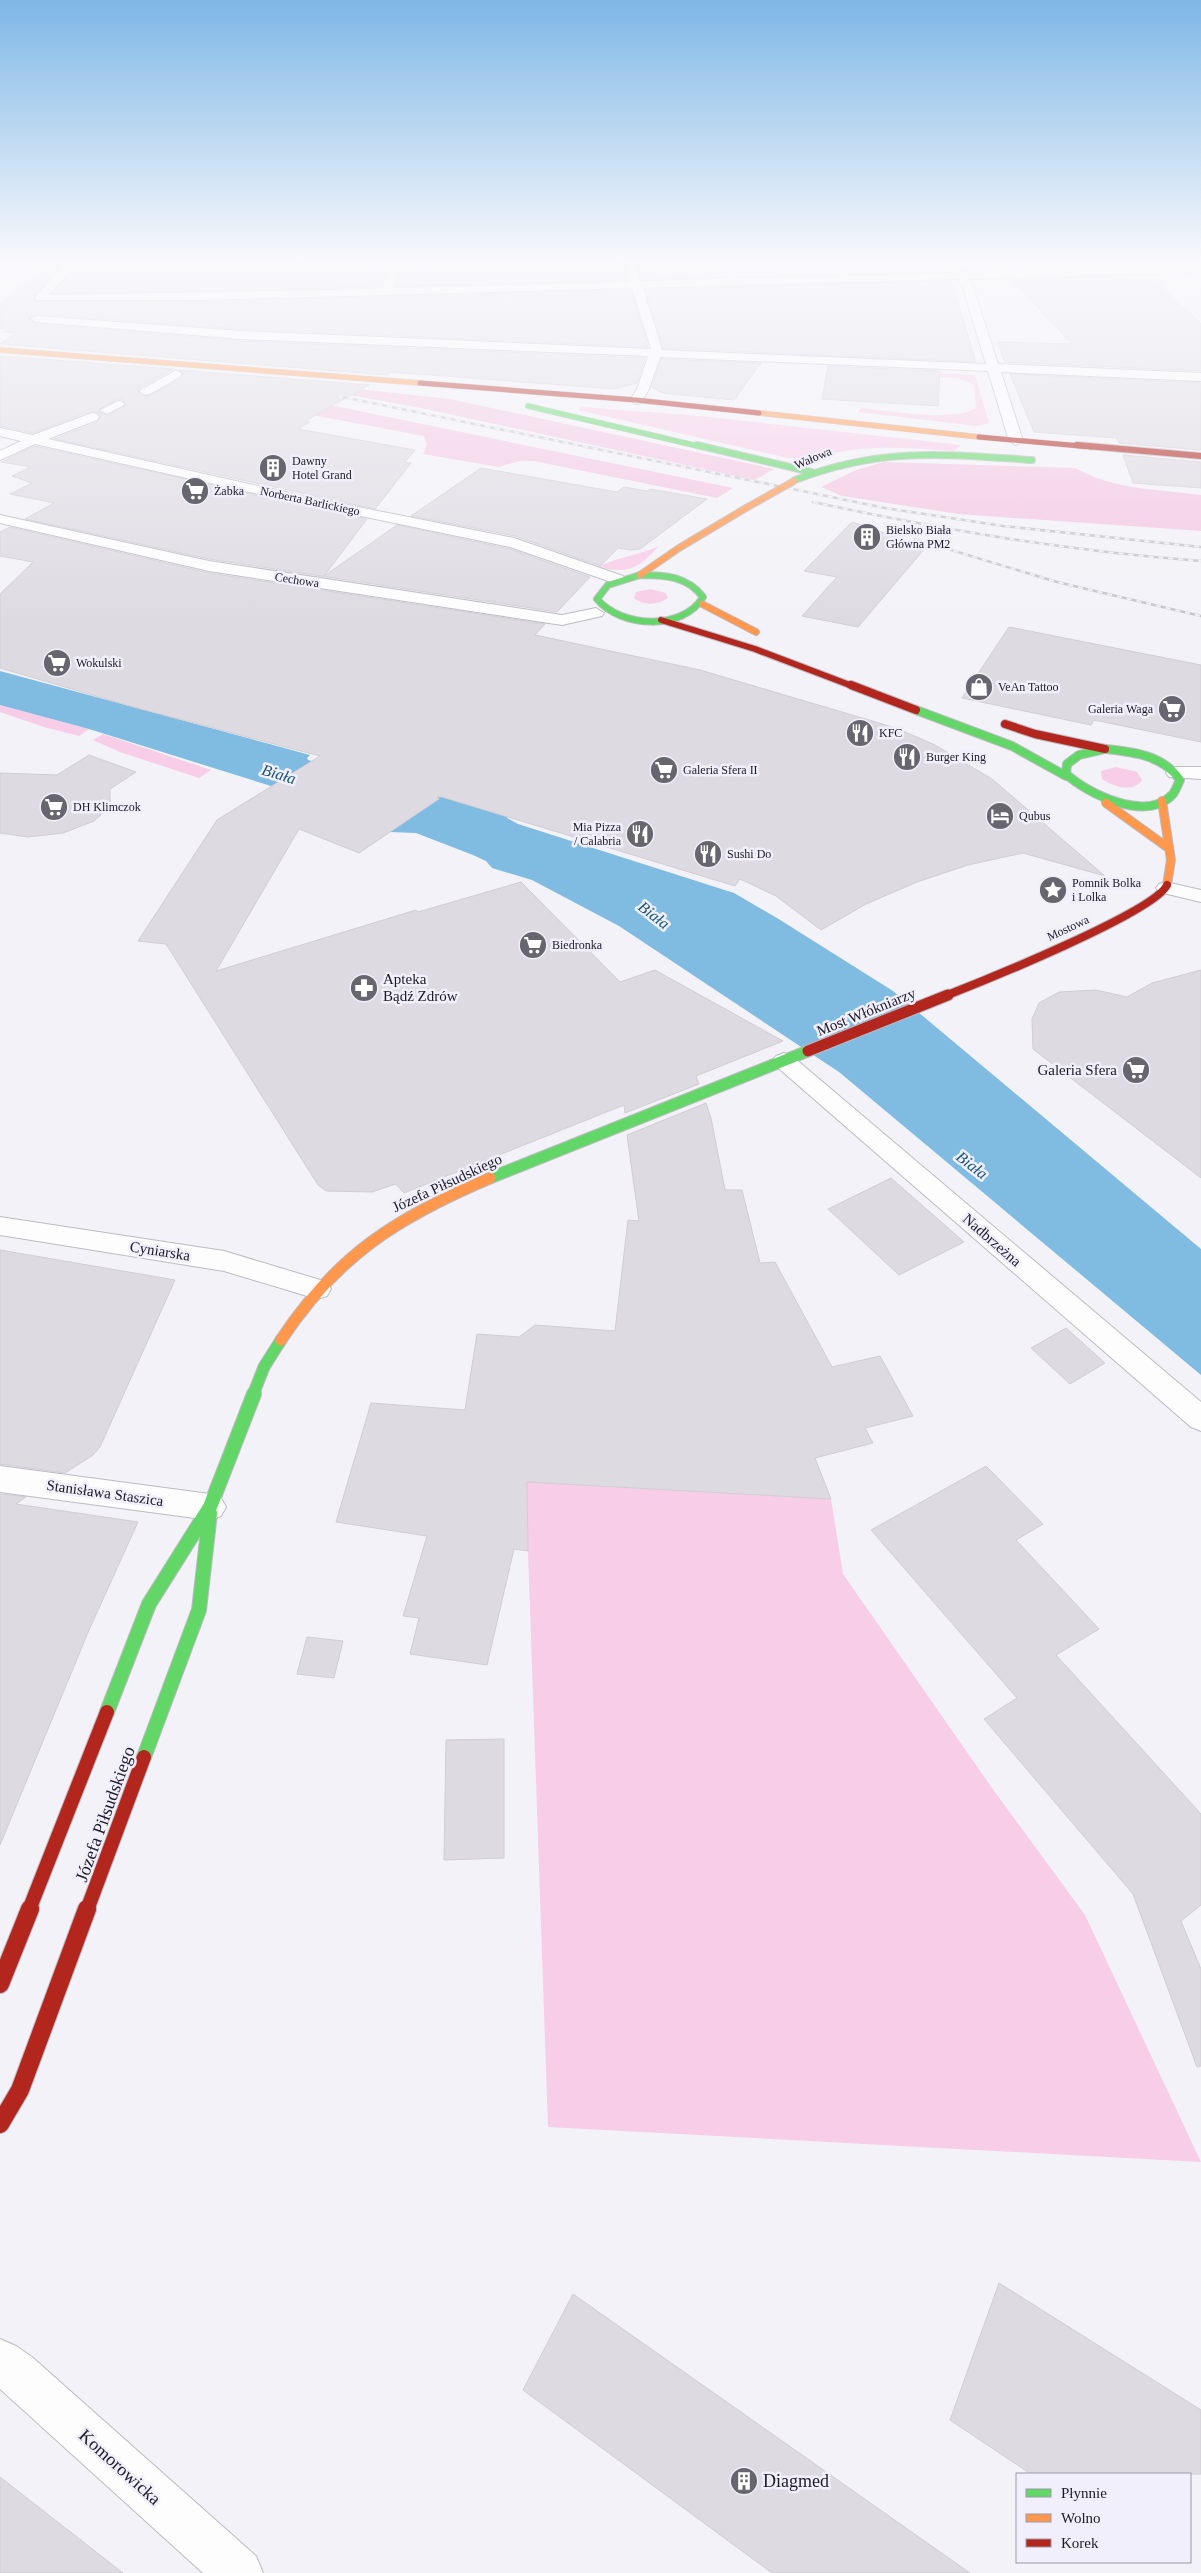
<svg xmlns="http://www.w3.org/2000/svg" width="1201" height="2573" viewBox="0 0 1201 2573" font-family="Georgia,serif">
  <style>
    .green { fill: #f8cde7 }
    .forest { fill: #f4c7e2 }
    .water { fill: #80bbe2 }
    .building { fill: #dedae2; stroke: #d0cdd4; fill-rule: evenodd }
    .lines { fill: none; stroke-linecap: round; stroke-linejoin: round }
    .street-casing { stroke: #bcbbc3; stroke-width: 2 }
    .fast-far4-casing { stroke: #bcbbc3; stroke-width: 6 }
    .fast-far3-casing { stroke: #bcbbc3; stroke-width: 8 }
    .fast-far2-casing { stroke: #bcbbc3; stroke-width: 10 }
    .fast-far1-casing { stroke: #bcbbc3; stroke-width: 13 }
    .fast-casing { stroke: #bcbbc3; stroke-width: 16 }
    .slow-far3-casing { stroke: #bcbbc3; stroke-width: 6 }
    .slow-far2-casing { stroke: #bcbbc3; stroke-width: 8 }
    .slow-far1-casing { stroke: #bcbbc3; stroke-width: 10 }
    .slow-casing { stroke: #bcbbc3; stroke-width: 13 }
    .jam-far5-casing { stroke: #bcbbc3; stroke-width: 6 }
    .jam-far4-casing { stroke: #bcbbc3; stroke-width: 8 }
    .jam-far3-casing { stroke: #bcbbc3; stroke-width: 10 }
    .jam-far2-casing { stroke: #bcbbc3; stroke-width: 13 }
    .jam-far1-casing { stroke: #bcbbc3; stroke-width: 16 }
    .jam-casing { stroke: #bcbbc3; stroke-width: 20 }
    .street { fill: #fdfdfe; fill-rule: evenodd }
    .fast-far4 { stroke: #63d668; stroke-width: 5 }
    .fast-far3 { stroke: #63d668; stroke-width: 6 }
    .fast-far2 { stroke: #63d668; stroke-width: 8 }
    .fast-far1 { stroke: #63d668; stroke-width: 11 }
    .fast { stroke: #63d668; stroke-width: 14 }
    .slow-far3 { stroke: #ff974d; stroke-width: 5 }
    .slow-far2 { stroke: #ff974d; stroke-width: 6 }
    .slow-far1 { stroke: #ff974d; stroke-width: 8 }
    .slow { stroke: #ff974d; stroke-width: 11 }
    .jam-far5 { stroke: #b3261e; stroke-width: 5 }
    .jam-far4 { stroke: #b3261e; stroke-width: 6 }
    .jam-far3 { stroke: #b3261e; stroke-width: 8 }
    .jam-far2 { stroke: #b3261e; stroke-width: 11 }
    .jam-far1 { stroke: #b3261e; stroke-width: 14 }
    .jam { stroke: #b3261e; stroke-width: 18 }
    .rail-casing { stroke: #c6c6c8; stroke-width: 2.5 }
    .rail { stroke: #f0effb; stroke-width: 2; stroke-dasharray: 5; stroke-linecap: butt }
    .slow-bridge-casing { stroke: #bcbbc3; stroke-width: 8; stroke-linecap: butt }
    .slow-bridge { stroke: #ff974d; stroke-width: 6 }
    .labels { text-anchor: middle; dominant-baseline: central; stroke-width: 5; stroke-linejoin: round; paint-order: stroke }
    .far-street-label { font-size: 12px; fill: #1c1a25; stroke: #f0effb }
    .far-poi-label { font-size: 12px; fill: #1c1a25; stroke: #f0effb; text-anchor: start }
    .poi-label { font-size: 15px; fill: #1c1a25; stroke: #f0effb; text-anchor: start }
    .street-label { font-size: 15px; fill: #1c1a25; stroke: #f0effb }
    .water-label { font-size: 16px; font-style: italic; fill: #16567a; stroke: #f0effb }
    .near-street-label { font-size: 18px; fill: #1c1a25; stroke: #f0effb }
    .near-poi-label { font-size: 18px; fill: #1c1a25; stroke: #f0effb; text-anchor: start }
  </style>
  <rect width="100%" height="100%" fill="#f2f2f8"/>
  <!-- green -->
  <path class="green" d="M742,260H835L836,262L744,264Z
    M867,369L975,375L989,423L977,426L858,412L861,408C887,411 955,422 976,408L974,385L958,378L866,372Z
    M582,407L700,416L961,445L954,451C923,449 891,446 860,449C834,451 815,460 788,458L578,410Z
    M659,546C640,567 628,575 598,567C618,557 639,555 659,546Z
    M650,589L666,593L668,598C658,605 643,606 634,598L636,592Z
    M0,705L89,729L79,736L44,727L0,712Z
    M103,734L211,770L199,778L120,752L93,740Z
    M1116,767L1137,772L1142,780C1134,793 1113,787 1102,779L1101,771Z
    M527,1482L831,1499L843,1574L992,1788L1085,1915L1201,2162L548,2127L528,1551Z"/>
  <!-- forest -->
  <path class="forest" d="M340,387L450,399L774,469L755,480L421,408L333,392Z
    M325,404L733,488L717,498L534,461H520L498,467L423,454L427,445L424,436L307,414Z
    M884,462L1075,468C1115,490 1156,489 1201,495V531L959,514L842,496L821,487L856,470Z"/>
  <!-- water -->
  <path class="water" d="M0,671L310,755L307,758L308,760L509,815L507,818L518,824L734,893L777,918L893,991L1201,1249V1375L839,1072L619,926L532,880L492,868L486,861L473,855L416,833L390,832L271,786L89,729L0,705Z"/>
  <!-- building -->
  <path class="building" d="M55,260H66L35,295V301L202,302L631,290L648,347L241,329L36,314L28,318L36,324L241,341L645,358L637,383L614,389L391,372L387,375L0,344L17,333L4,332L7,329H0V304Z
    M81,260H238L368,266V273H386L381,287L53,293Z
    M456,260H621L627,280L396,286L401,272L456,271Z
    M635,260H719L728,277L642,279Z
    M993,260H1115V266L1002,269Z
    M1115,276V280L1153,279L1201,324V371L1005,362L997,342L1072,344L1012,280Z
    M951,281L976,362L663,348L646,290Z
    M0,356L173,369L138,389V393L145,397L181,379L184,374L179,370L369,385L305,421L310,422L298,429L415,450L405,462L411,463L375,509L54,439L98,422L101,416L97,412L91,411L33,433L0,426ZM117,399L123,400L126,406L108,416L98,411Z
    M661,359L761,363L734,400L662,393L652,387Z
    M828,366L940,371L938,406L822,399Z
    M1010,374L1201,383V450L1119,443L1117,438L1034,432Z
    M35,446L367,519L324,576L397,525L510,549L590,577L557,612L209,559L25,519L54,503L10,494L32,483L12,476L31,467L1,462Z
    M1123,455L1201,462V488L1133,483Z
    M481,468L617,492L624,487L647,491L650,489L707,499L640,549L631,550L618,548L600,566L515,536L411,516Z
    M852,522L926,547L858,627L802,616L837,577L804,571Z
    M10,527L209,573L545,624L535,635L700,670L896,728L935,745L992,779L1105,876L1023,853L968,865L917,882L866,904L821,930L776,896L740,879L735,886L442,797H437L439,799L359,853L299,829L216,971L416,910L418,912L521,882L620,982L655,970L783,1041L696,1076L699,1084L625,1113L624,1105L404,1193L396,1184L372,1192L326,1191L318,1185L166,944L138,941L217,820L320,756L130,706L0,668V594L33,562L0,556V532Z
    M1009,627L1201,665V742L1094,720L1091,725L962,698Z
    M89,755L136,772L110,789V803L105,811L94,821L63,833L28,837L0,833V773L57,775Z
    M1201,970V1178L1033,1049L1032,1019L1039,1003L1059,992L1096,990L1127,997L1152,983Z
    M706,1103L711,1118L725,1190H742L760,1263L775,1262L832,1367L880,1356L913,1416L865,1428L873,1443L815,1458L831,1499L527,1482L528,1551L514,1549L487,1665L410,1654L419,1618L403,1616L427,1536L336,1522L371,1403L465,1410L477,1334L519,1337L535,1325L615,1331L628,1220L639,1221L627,1135Z
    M891,1178L964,1242L899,1275L828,1209Z
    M0,1250L175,1280L100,1447L93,1455L65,1473L0,1464Z
    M1066,1328L1105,1363L1070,1384L1031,1348Z
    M986,1466L1043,1524L1016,1540L1099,1629L1056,1655L1201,1814V1905L1181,1921L1201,1969V2066L1197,2067L1133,1894L984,1719L1017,1698L871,1530Z
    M0,1494L26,1497L16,1504L138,1522L89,1630L0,1845Z
    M307,1637L343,1641L334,1678L297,1674Z
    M504,1739V1858L444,1860L446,1740Z
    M999,2283L1201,2410V2474H1031L950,2420Z
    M573,2294L970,2573H772L523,2390Z
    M0,2477L123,2573H0Z"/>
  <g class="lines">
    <defs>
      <path id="street" d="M68,260H79L49,295L382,289L393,260H403L393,288L630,282L623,260H633L641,281L951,273L944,264L949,261L962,272L1201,266V272L968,279L972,284L998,364L1201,373V381L1001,372L1023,441L1016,445L1009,441L988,371L660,357L649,389L641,403L636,404L630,400L637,389L648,356L241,339L36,322L30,319L36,316L241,331L651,349L632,288L202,300H36V296ZM957,279L962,285L986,364L662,350L643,288Z
        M176,370L182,374L180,377L150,394L145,395L139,391Z
        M118,401L123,402L124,405L107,414L100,410Z
        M92,413L97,414L99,417L97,420L48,439L308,497L514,538L623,576L625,579L617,584L510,547L308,505L35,444L0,460V451L21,441L0,436V428L33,435Z
        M0,515L209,561L562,615L596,608L604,613L602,616L562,625L209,571L0,523Z
        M1176,767H1201V779L1169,777L1166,773L1169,769Z
        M1166,882L1201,890V902L1159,892L1156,888L1159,884Z
        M784,1053L792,1056L1201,1402V1431L1191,1427L776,1066L772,1061L776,1056Z
        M0,1217L224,1251L327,1282L331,1289L327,1296L317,1299L224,1271L0,1235Z
        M0,1466L210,1494L221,1498L226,1507L221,1516L210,1520L0,1492Z
        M0,2339L16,2346L32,2357L256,2556L263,2573H203L0,2389Z"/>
      <path id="fast-far4" d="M528,406L702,447"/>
      <path id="fast-far3" d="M697,445L811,472
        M795,480C881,447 943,454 1032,460
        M640,575C665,575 687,576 703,597C683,631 621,628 597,599L608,585Z"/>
      <path id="fast-far2" d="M916,710L1012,746L1066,776
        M1105,749C1133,752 1163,755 1180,780C1178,784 1176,790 1173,794C1147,823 1088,794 1066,774L1067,764L1079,755Z"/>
      <path id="fast-far1" d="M490,1178L808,1051
        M253,1395L264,1367L281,1340"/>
      <path id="fast" d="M107,1712L149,1604L210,1507L254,1394
        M144,1757L199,1610L210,1513"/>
      <path id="slow-far3" d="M0,350L420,383
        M759,413L979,437"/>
      <path id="slow-far2" d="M640,575L679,548L746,508
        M702,604L756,632"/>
      <path id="slow-far1" d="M1162,801L1171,860L1167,885
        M1106,803L1167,847"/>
      <path id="slow" d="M281,1340C337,1255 398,1217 490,1178"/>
      <path id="jam-far5" d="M420,383L636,400L759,413
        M979,437L1092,447"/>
      <path id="jam-far4" d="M1077,445L1201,456
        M661,620L755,649L855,687"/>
      <path id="jam-far3" d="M851,685L916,710
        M1005,724L1035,734L1105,749
        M945,996C981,982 1155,912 1167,885"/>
      <path id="jam-far2" d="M808,1051L948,995"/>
      <path id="jam-far1" d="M29,1910L107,1712
        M87,1910L144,1757"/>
      <path id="jam" d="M0,1984L30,1909
        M0,2124L20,2090L87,1909"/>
    </defs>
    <!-- street casing -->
    <use href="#street" class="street-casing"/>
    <!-- fast-far4 casing -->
    <use href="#fast-far4" class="fast-far4-casing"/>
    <!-- fast-far3 casing -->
    <use href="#fast-far3" class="fast-far3-casing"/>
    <!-- fast-far2 casing -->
    <use href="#fast-far2" class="fast-far2-casing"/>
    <!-- fast-far1 casing -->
    <use href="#fast-far1" class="fast-far1-casing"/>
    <!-- fast casing -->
    <use href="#fast" class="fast-casing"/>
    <!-- slow-far3 casing -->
    <use href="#slow-far3" class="slow-far3-casing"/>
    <!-- slow-far2 casing -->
    <use href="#slow-far2" class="slow-far2-casing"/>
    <!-- slow-far1 casing -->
    <use href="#slow-far1" class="slow-far1-casing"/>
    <!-- slow casing -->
    <use href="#slow" class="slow-casing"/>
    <!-- jam-far5 casing -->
    <use href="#jam-far5" class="jam-far5-casing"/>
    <!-- jam-far4 casing -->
    <use href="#jam-far4" class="jam-far4-casing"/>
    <!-- jam-far3 casing -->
    <use href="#jam-far3" class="jam-far3-casing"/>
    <!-- jam-far2 casing -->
    <use href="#jam-far2" class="jam-far2-casing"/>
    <!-- jam-far1 casing -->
    <use href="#jam-far1" class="jam-far1-casing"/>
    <!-- jam casing -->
    <use href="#jam" class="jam-casing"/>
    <!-- street -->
    <use href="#street" class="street"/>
    <!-- fast-far4 -->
    <use href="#fast-far4" class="fast-far4"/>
    <!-- fast-far3 -->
    <use href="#fast-far3" class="fast-far3"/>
    <!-- fast-far2 -->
    <use href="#fast-far2" class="fast-far2"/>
    <!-- fast-far1 -->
    <use href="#fast-far1" class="fast-far1"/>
    <!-- fast -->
    <use href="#fast" class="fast"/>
    <!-- slow-far3 -->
    <use href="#slow-far3" class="slow-far3"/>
    <!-- slow-far2 -->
    <use href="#slow-far2" class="slow-far2"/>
    <!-- slow-far1 -->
    <use href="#slow-far1" class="slow-far1"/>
    <!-- slow -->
    <use href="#slow" class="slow"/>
    <!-- jam-far5 -->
    <use href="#jam-far5" class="jam-far5"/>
    <!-- jam-far4 -->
    <use href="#jam-far4" class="jam-far4"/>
    <!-- jam-far3 -->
    <use href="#jam-far3" class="jam-far3"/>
    <!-- jam-far2 -->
    <use href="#jam-far2" class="jam-far2"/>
    <!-- jam-far1 -->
    <use href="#jam-far1" class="jam-far1"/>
    <!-- jam -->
    <use href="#jam" class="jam"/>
    <defs>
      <path id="rail" d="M338,396L885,508L1003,526L1201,547
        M813,502C944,530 1068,551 1201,561
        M915,539L1057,582L1201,616"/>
    </defs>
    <!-- rail casing -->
    <use href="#rail" class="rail-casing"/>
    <!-- rail -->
    <use href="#rail" class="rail"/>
    <defs>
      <path id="slow-bridge" d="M746,508L794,481"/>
    </defs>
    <!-- slow-bridge casing -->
    <use href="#slow-bridge" class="slow-bridge-casing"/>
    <!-- slow-bridge -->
    <use href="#slow-bridge" class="slow-bridge"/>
  </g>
  <!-- sky -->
  <linearGradient id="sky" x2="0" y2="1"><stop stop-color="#7eb7e6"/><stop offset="0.42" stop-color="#f9f9fc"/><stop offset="1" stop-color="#f9f9fc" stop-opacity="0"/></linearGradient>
  <rect width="1201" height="620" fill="url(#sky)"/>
  <!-- icons -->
  <defs>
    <symbol id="building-disc" viewBox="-11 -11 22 22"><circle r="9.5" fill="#67666f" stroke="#f0effb"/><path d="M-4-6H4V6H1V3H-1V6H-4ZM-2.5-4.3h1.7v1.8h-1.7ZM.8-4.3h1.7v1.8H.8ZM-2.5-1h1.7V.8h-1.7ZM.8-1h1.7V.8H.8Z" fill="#fff"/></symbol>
    <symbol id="supermarket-disc" viewBox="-11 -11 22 22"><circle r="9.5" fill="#67666f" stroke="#f0effb"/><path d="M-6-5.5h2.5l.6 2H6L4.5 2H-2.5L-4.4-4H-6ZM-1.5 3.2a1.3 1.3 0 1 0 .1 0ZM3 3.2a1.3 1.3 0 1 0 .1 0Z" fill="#fff"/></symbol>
    <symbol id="shop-disc" viewBox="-11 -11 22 22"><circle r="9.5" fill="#67666f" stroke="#f0effb"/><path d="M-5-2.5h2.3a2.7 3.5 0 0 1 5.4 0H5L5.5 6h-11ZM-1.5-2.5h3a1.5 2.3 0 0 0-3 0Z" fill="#fff"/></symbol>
    <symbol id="restaurant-disc" viewBox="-11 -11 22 22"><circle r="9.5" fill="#67666f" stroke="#f0effb"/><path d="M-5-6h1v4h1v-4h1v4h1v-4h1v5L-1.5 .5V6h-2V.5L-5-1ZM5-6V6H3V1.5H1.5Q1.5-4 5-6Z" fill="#fff"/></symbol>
    <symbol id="hotel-disc" viewBox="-11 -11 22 22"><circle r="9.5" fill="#67666f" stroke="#f0effb"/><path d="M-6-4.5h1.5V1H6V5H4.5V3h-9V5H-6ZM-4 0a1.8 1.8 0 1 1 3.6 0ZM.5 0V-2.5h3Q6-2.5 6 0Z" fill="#fff"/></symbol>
    <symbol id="sight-disc" viewBox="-11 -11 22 22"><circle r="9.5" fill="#67666f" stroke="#f0effb"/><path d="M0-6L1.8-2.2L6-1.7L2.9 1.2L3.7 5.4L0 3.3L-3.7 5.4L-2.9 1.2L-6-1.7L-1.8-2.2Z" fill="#fff"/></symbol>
    <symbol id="pharmacy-disc" viewBox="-11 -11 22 22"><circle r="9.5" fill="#67666f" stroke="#f0effb"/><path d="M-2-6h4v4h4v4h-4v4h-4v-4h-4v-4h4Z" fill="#fff"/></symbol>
  </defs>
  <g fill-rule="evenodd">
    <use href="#building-disc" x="257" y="452" width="32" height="32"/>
    <use href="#supermarket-disc" x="179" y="475" width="32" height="32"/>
    <use href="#building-disc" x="851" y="521" width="32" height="32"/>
    <use href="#supermarket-disc" x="41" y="647" width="32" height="32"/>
    <use href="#shop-disc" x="963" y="671" width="32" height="32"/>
    <use href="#supermarket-disc" x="1156" y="693" width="32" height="32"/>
    <use href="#restaurant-disc" x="844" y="717" width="32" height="32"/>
    <use href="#restaurant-disc" x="891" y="741" width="32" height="32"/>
    <use href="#supermarket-disc" x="648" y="754" width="32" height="32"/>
    <use href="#supermarket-disc" x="38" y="791" width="32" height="32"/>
    <use href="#hotel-disc" x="984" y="800" width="32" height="32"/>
    <use href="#restaurant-disc" x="624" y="818" width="32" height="32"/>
    <use href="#restaurant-disc" x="692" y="838" width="32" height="32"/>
    <use href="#sight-disc" x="1037" y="874" width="32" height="32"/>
    <use href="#supermarket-disc" x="517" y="929" width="32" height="32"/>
    <use href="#pharmacy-disc" x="348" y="972" width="32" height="32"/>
    <use href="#supermarket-disc" x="1120" y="1054" width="32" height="32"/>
    <use href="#building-disc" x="728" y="2465" width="32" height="32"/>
  </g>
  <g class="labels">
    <!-- far-street labels -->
    <g class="far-street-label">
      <text transform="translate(813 458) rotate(-23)">Wałowa</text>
      <text transform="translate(310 501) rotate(12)">Norberta Barlickiego</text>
      <text transform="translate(297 580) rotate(9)">Cechowa</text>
      <text transform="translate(1068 928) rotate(-25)">Mostowa</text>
    </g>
    <!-- far-poi labels -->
    <g class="far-poi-label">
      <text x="292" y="461">Dawny<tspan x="292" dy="14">Hotel Grand</tspan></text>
      <text x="214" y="491">Żabka</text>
      <text x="886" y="530">Bielsko Biała<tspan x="886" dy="14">Główna PM2</tspan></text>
      <text x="76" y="663">Wokulski</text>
      <text x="998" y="687">VeAn Tattoo</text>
      <text x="1153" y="709" text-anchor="end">Galeria Waga</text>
      <text x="879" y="733">KFC</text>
      <text x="926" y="757">Burger King</text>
      <text x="683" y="770">Galeria Sfera II</text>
      <text x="73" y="807">DH Klimczok</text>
      <text x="1019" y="816">Qubus</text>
      <text x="621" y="827" text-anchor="end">Mia Pizza<tspan x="621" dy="14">/ Calabria</tspan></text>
      <text x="727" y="854">Sushi Do</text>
      <text x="1072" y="883">Pomnik Bolka<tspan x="1072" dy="14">i Lolka</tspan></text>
      <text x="552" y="945">Biedronka</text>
    </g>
    <!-- poi labels -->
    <g class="poi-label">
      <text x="383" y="979">Apteka<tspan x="383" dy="17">Bądź Zdrów</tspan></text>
      <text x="1117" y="1070" text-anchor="end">Galeria Sfera</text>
    </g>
    <!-- street labels -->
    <g class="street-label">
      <text transform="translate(866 1012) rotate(-22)">Most Włókniarzy</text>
      <text transform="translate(447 1183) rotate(-25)">Józefa Piłsudskiego</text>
      <text transform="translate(992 1240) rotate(41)">Nadbrzeżna</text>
      <text transform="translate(160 1251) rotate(9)">Cyniarska</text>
      <text transform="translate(105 1493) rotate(8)">Stanisława Staszica</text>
    </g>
    <!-- water labels -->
    <g class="water-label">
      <text transform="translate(279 774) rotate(17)">Biała</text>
      <text transform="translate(654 915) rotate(38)">Biała</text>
      <text transform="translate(972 1165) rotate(38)">Biała</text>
    </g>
    <!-- near-street labels -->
    <g class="near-street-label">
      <text transform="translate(105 1814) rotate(-70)">Józefa Piłsudskiego</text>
      <text transform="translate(120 2467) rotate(42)">Komorowicka</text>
    </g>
    <!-- near-poi labels -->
    <g class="near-poi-label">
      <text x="763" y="2481">Diagmed</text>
    </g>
  </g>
  <!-- legend -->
  <rect x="1016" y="2473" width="175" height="90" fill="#f0effb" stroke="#9b9aa5"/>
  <rect x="1026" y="2489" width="25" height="8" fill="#63d668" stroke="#9b9aa5"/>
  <text x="1061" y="2498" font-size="15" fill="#1c1a25">Płynnie</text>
  <rect x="1026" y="2514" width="25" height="8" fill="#ff974d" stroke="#9b9aa5"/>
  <text x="1061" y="2523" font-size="15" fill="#1c1a25">Wolno</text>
  <rect x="1026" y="2539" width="25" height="8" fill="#b3261e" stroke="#9b9aa5"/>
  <text x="1061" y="2548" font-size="15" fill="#1c1a25">Korek</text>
</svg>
